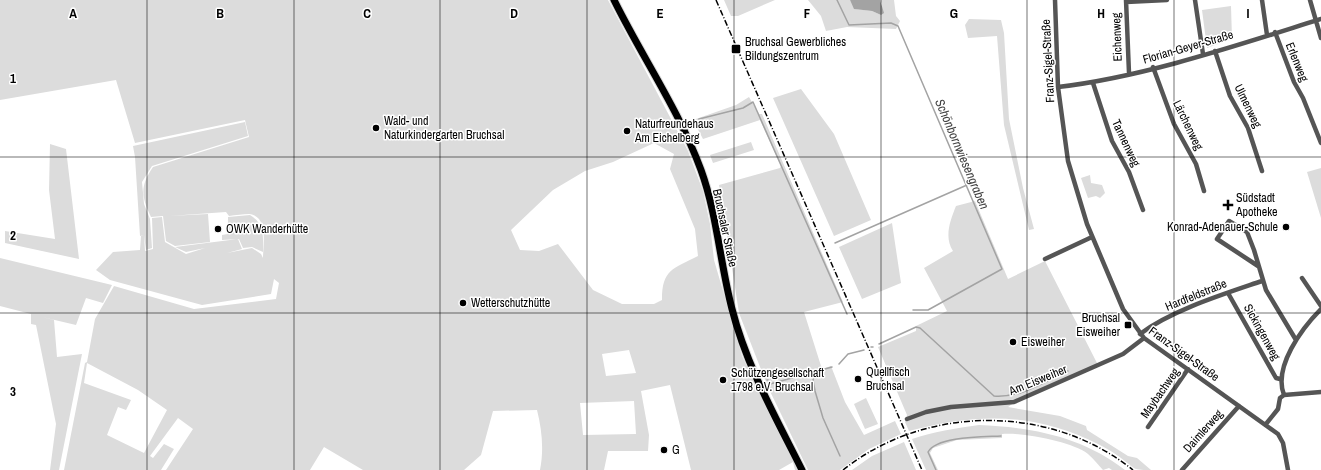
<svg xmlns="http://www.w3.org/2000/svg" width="1321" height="470" viewBox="0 0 1321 470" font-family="'Archivo Narrow',sans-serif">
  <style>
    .green { fill: #dcdcdc; fill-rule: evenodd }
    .water { fill: #a3a3a3 }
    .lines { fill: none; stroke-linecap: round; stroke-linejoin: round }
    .stream { stroke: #a3a3a3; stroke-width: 1.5 }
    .primary-casing { stroke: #dbdbdb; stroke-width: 9 }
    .minor { stroke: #555; stroke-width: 4.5 }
    .primary { stroke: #000; stroke-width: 7 }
    .rail { stroke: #000; stroke-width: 1.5; stroke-dasharray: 6 2 1 2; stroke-linecap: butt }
    .grid { fill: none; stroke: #000; stroke-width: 1; stroke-opacity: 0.55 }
    .poi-dot { fill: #000; stroke: #fff; stroke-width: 1.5 }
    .labels { text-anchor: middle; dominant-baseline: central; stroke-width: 3; stroke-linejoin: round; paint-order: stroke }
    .street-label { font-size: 12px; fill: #000; stroke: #fff }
    .poi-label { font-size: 12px; fill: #000; stroke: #fff; text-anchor: start }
    .water-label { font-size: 13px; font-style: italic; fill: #444; stroke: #fff }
    .grid-label { font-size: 13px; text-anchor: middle; font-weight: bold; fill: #000; stroke: #fff; stroke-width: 3; stroke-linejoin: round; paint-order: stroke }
  </style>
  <rect width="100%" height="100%" fill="#fff"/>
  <!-- green -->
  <path class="green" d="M0,0H608L688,151L703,191L710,224L714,260L742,356L798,470H795L793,462L779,470H691L670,385L641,391L649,435L648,451H608L604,470H540C544,450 542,430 537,410L493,411L481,455L464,470H363L324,447L310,470H166L193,429L178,418L150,456L153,458L164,444L174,449L161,470H64L85,363L87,362L95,319L114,286L194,309L276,299L279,283L274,279L271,294L202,305L110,280L96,270L113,252L140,250L141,236L144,235L145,251L153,249L152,218L162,217L165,242L186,254L205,248L186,252L175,247L238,239L242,249L227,253L252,248L261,254L263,258C263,245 269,216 249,214C243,214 236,215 229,216L226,212L169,216L208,214L210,242L175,246L166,241L163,216L151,217C141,196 140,186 153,167L249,137L245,120L135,143L116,80L0,100ZM654,143L674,154L670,169L695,229L698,256C673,269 662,269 662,300L654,304H622L593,290L558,244L539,251L520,250L511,230L553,190L585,171L613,162ZM629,350L636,373L606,376L602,354ZM87,363L138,390L167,410L144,453L107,435L118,407L126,410L131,400L84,383ZM634,401L636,434L583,435L580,403Z
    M724,0H775L738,16H731Z
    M808,0H850L855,9L872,11L881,15L882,4L880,0H894L896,16L900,21L896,29L847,27L826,31L821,16Z
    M1231,6L1232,39L1207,48L1202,10Z
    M969,19L1001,20L1004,33L1009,119L1023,188L1034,229L1029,230L1004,125L997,36L968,38L965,25Z
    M801,89L834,134L871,220L834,236L773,98Z
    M749,97L759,114H762L843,302L804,312L821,366L822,369L831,366L845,402L864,435L895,421L901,434L869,449L840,470H808L767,385L739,313L719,185L780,168L781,166L760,120L703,139L693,120L736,105Z
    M245,122L248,136L152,166L142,182L144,204L150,219L152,248L146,250L144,235L140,236L135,157L133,146Z
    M751,142L754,150L713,163L710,155Z
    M50,144L66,149L79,259L5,243V231L55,239L49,190Z
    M1321,168V218L1307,172Z
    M1090,175L1091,183L1102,185L1105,193L1100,198L1096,196L1088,198L1081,178Z
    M975,201L1008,279L1045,261L1098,365L1021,398L1008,407L1060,416L1086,426L1087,430L1128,456L1137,458L1151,470C1147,470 1140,470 1136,469C1133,468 1129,464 1126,462C1118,455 1108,449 1098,444C1033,412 977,413 909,431L905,422L907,415L878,347L916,331V326L947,311L924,268L953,251C944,237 950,221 956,206Z
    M250,215C265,224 263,237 263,252L252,247L243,248L239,239L222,240V235L228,234V217Z
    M892,223L901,283L862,299L839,247Z
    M0,258L112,285L103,303L86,298L76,325L42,317L54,320L57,357L82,354L59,470H50L56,424L36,325L31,324V314L0,306Z
    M866,398L878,424L865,429L854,404Z
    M979,425C1032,427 1083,437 1125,470H1112L1109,468L1103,470C1098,465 1094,459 1088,454C1073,442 1022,432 1002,434V438L957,440L933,448L930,453L938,470H926L912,439C933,432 956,428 979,425Z
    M904,442L916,470H852L872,456Z"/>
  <!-- water -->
  <path class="water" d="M850,0H880L884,13L881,15L872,11L854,9Z"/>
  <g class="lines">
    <!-- stream -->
    <path class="stream" d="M837,0L849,25L891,23L898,26L1002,269L928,310H913
      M699,119L743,108L753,102L847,314
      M835,243L967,185
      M879,344L916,327L920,328L994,396C1021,398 1044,382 1068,371
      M871,347H873
      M839,364L848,354L864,350
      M816,371L813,380L815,391L823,418L840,456
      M767,380H768
      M770,384L832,367
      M936,470L928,452C937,436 984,437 1001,436"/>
    <defs>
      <path id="primary" d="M614,0C642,57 679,110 701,170C717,214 720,263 732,309C746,365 776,418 802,470"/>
    </defs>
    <!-- primary casing -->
    <use href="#primary" class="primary-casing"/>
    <!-- minor -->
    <path class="minor" d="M1055,0L1058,87L1068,161L1087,224L1123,309L1144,338L1278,434L1283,443L1288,470
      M1126,0L1129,73
      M1195,0L1203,54
      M1262,0L1267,35
      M1310,0L1321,38
      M1126,2L1167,0
      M1275,32L1294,82L1303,98L1321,143
      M1215,51L1230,96L1248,128L1262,171
      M1153,67L1174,124L1196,164L1204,191
      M1093,83L1112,141L1129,172L1143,210
      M1058,87C1144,77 1238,45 1321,19
      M1045,259L1092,237
      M1258,266L1217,239L1229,221L1247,232L1254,250L1266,290L1296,340
      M1302,278L1321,306
      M1228,293L1276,378L1280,379
      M1140,334C1172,310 1224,294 1262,281
      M1284,395C1273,367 1302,328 1321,309
      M1284,395L1321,392
      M907,419L926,412L951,407L1014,402L1123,354L1144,338
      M1266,424L1278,409L1280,398L1284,395
      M1148,427L1188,369
      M1182,470L1239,406"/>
    <!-- primary -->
    <use href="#primary" class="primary"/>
    <!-- rail -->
    <path class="rail" d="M716,0L922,470
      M843,470C926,404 1051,404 1133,470"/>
  </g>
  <!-- grid -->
  <path class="grid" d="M147,0V470M294,0V470M440,0V470M587,0V470M734,0V470M881,0V470M1027,0V470M1174,0V470M0,157H1321M0,313H1321"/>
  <!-- markers -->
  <g class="poi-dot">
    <rect x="731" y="44" width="10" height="10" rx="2"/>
    <circle cx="376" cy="128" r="4"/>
    <circle cx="627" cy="131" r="4"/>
    <path d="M1226 199h4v4h4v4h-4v4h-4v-4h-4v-4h4z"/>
    <circle cx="1286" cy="227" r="4"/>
    <circle cx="218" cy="229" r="4"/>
    <circle cx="463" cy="303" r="4"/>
    <rect x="1124" y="321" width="8" height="8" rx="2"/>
    <circle cx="1013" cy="342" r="4"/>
    <circle cx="858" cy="379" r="4"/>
    <circle cx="723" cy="380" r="4"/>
    <circle cx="664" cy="450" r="4"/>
  </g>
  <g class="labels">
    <!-- street labels -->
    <g class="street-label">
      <text transform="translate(1117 37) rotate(-92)">Eichenweg</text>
      <text transform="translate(1188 47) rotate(-16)">Florian-Geyer-Straße</text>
      <text transform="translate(1048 61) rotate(-93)">Franz-Sigel-Straße</text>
      <text transform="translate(1297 62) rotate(68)">Erlenweg</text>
      <text transform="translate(1248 106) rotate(64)">Ulmenweg</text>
      <text transform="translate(1188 125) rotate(64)">Lärchenweg</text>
      <text transform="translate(1126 143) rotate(65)">Tannenweg</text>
      <text transform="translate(725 228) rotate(78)">Bruchsaler Straße</text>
      <text transform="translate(1196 295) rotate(-22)">Hardfeldstraße</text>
      <text transform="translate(1262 332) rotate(61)">Sickingenweg</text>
      <text transform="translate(1184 354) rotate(36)">Franz-Sigel-Straße</text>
      <text transform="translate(1038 380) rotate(-22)">Am Eisweiher</text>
      <text transform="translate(1160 393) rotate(-55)">Maybachweg</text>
      <text transform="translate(1203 431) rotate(-48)">Daimlerweg</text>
    </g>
    <!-- poi labels -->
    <g class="poi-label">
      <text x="745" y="42">Bruchsal Gewerbliches<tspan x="745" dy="14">Bildungszentrum</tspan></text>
      <text x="384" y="121">Wald- und<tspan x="384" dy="14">Naturkindergarten Bruchsal</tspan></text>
      <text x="635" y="124">Naturfreundehaus<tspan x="635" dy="14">Am Eichelberg</tspan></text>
      <text x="1236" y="198">Südstadt<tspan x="1236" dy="14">Apotheke</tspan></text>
      <text x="1278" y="227" text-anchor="end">Konrad-Adenauer-Schule</text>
      <text x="226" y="229">OWK Wanderhütte</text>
      <text x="471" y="303">Wetterschutzhütte</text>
      <text x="1120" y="318" text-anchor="end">Bruchsal<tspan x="1120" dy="14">Eisweiher</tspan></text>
      <text x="1021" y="342">Eisweiher</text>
      <text x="866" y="372">Quellfisch<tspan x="866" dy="14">Bruchsal</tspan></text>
      <text x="731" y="373">Schützengesellschaft<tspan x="731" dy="14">1798 e.V. Bruchsal</tspan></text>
      <text x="672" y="450">G</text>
    </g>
    <!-- water labels -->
    <g class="water-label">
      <text transform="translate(962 154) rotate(67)">Schönbornwiesengraben</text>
    </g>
  </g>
  <g class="grid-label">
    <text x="73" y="18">A</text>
    <text x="220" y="18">B</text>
    <text x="367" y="18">C</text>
    <text x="514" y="18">D</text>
    <text x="660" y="18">E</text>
    <text x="807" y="18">F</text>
    <text x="954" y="18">G</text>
    <text x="1101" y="18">H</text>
    <text x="1248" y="18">I</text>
    <text x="13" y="83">1</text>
    <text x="13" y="240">2</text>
    <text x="13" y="396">3</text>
  </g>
</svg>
